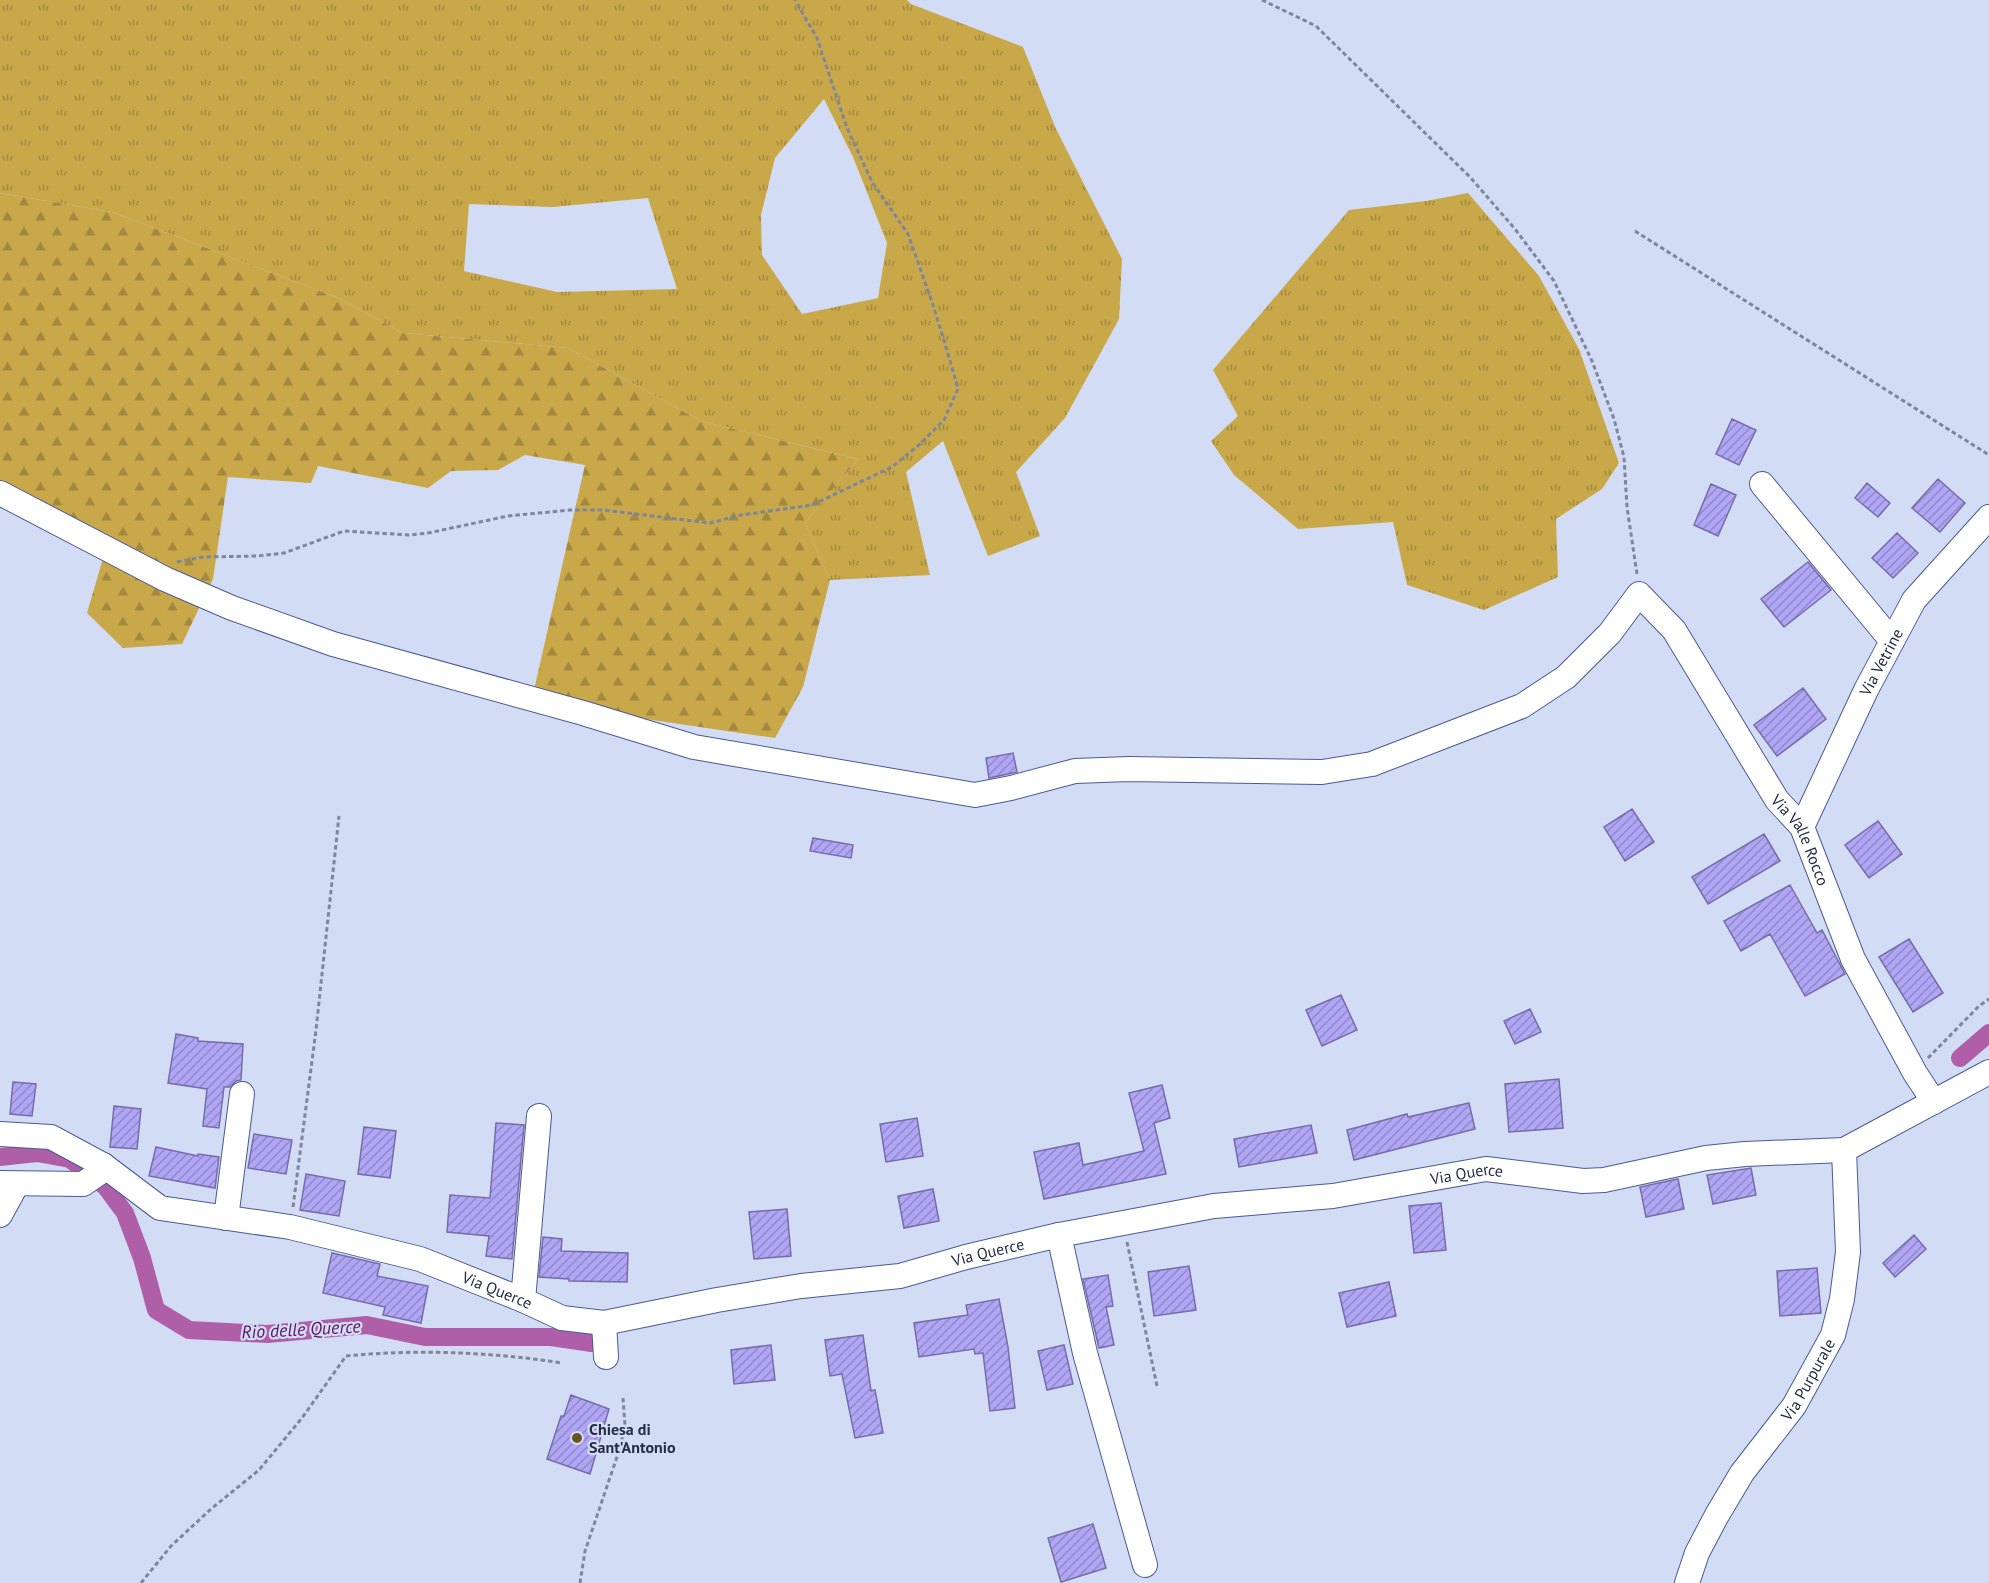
<svg xmlns="http://www.w3.org/2000/svg" width="1989" height="1583" viewBox="0 0 1989 1583" font-family="'PT Sans',sans-serif">
  <style>
    .grass { fill: url(#grass-tufts); fill-rule: evenodd }
    .forest { fill: url(#forest-firs) }
    .lines { fill: none; stroke-linecap: round; stroke-linejoin: round }
    .canal { stroke: #af5ea8; stroke-width: 18 }
    .building { fill: url(#building-hatch); stroke: #756ca8; stroke-width: 1.5 }
    .minor-casing { stroke: #4a5b92; stroke-width: 26 }
    .path { stroke: #7d869e; stroke-width: 3; stroke-dasharray: 4.5 3; stroke-linecap: butt }
    .minor { stroke: #fff; stroke-width: 24 }
    .poi-dot { fill: #685725; stroke: #d3dcf5; stroke-width: 2 }
    .labels { text-anchor: middle; dominant-baseline: central; stroke-width: 4.5; stroke-linejoin: round; paint-order: stroke }
    .street-label { font-size: 16px; fill: #262e46; stroke: #d3dcf5 }
    .poi-label { font-size: 16px; font-weight: bold; fill: #262e46; stroke: #d3dcf5; text-anchor: start }
    .water-label { font-size: 18px; font-style: italic; fill: #60155c; stroke: #d3dcf5 }
  </style>
  <defs>
    <pattern id="grass-tufts" width="24" height="20" patternUnits="userSpaceOnUse" patternTransform="scale(1.5)"><rect width="24" height="20" fill="#c9a84a"/><path d="M3 7l-1-3M5 7V3M7 7l1-3M15 17l-1-3M17 17v-4M19 17l1-3" fill="none" stroke="#a3893f"/></pattern>
    <pattern id="forest-firs" width="22" height="20" patternUnits="userSpaceOnUse" patternTransform="scale(1.5)"><rect width="22" height="20" fill="#c9a84a"/><path d="M5 1l3.5 6h-7zM16 11l3.5 6h-7z" fill="#a3893f"/></pattern>
    <pattern id="building-hatch" width="6" height="6" patternUnits="userSpaceOnUse" patternTransform="scale(1.5)"><rect width="6" height="6" fill="#b1a6f5"/><path d="M-1 1l2-2M0 6l6-6M5 7l2-2" fill="none" stroke="#9088c8"/></pattern>
  </defs>
  <rect width="100%" height="100%" fill="#d3dcf5"/>
  <!-- grass -->
  <path class="grass" d="M0,0H907L911,4L1023,47L1056,129L1122,259L1119,319L1065,418L1016,472L1040,536L988,556L943,441L906,472L930,575L830,580L805,523L858,459L701,421L568,348L403,333L336,297L112,212L0,193ZM824,99L853,157L887,243L878,298L802,314L762,255L761,215L775,158ZM648,198L677,289L557,292L464,271L469,204L553,207Z
    M1468,193L1539,276L1579,349L1619,463L1602,489L1556,519L1558,577L1484,610L1407,585L1393,522L1298,529L1234,475L1211,441L1238,416L1213,370L1349,210L1426,201Z"/>
  <!-- forest -->
  <path class="forest" d="M0,193L112,212L336,297L403,333L568,348L701,421L858,459L805,523L830,580L803,687L775,738L632,717L534,690L585,465L525,455L498,470L451,471L428,488L318,466L311,483L228,477L213,579L182,644L123,648L87,613L108,541L0,485Z"/>
  <g class="lines">
    <!-- canal -->
    <path class="canal" d="M1960,1058L1989,1033
      M0,1157L37,1153L70,1159L105,1186L125,1213L142,1258L156,1310L189,1330L267,1334L367,1325L425,1337H551L592,1343"/>
  </g>
  <!-- building -->
  <path class="building" d="M1732,419L1756,430L1739,465L1716,454Z
    M1938,479L1965,503L1940,532L1912,508Z
    M1867,483L1890,503L1878,517L1855,498Z
    M1711,484L1736,495L1718,536L1694,525Z
    M1897,533L1918,553L1893,578L1872,558Z
    M1808,562L1831,590L1784,627L1761,599Z
    M1803,688L1826,719L1777,756L1754,725Z
    M1013,753L1017,772L989,778L986,758Z
    M1632,809L1654,842L1625,861L1604,827Z
    M1878,821L1902,854L1869,878L1845,845Z
    M1764,834L1780,861L1708,904L1692,877Z
    M813,838L853,845L851,858L810,851Z
    M1790,885L1817,933L1822,930L1845,974L1805,996L1770,934L1741,951L1724,921Z
    M1909,939L1943,993L1913,1012L1879,957Z
    M1341,995L1357,1030L1322,1046L1306,1010Z
    M1530,1009L1541,1032L1515,1044L1504,1021Z
    M176,1034L198,1038V1041L243,1044L241,1080L236,1081L230,1087H224L219,1128L203,1126L207,1089L168,1083Z
    M1559,1079L1563,1128L1509,1132L1505,1084Z
    M13,1082L36,1084L32,1116L10,1114Z
    M1162,1085L1170,1118L1154,1123L1166,1174L1044,1199L1034,1152L1079,1143L1083,1165L1144,1151L1129,1093Z
    M1469,1103L1475,1129L1354,1160L1347,1130L1407,1114L1408,1117Z
    M114,1106L141,1109L137,1149L110,1147Z
    M917,1118L923,1156L886,1162L880,1124Z
    M496,1123L524,1125L512,1259L486,1256L489,1236L447,1232L450,1195L490,1198Z
    M1311,1125L1317,1153L1239,1167L1234,1139Z
    M364,1127L396,1131L390,1178L358,1174Z
    M254,1134L292,1140L286,1174L248,1168Z
    M156,1147L198,1156V1154L219,1157L215,1188L149,1176Z
    M1751,1168L1756,1195L1713,1204L1707,1175Z
    M306,1174L345,1181L339,1216L300,1210Z
    M1678,1179L1684,1209L1646,1217L1640,1187Z
    M933,1189L939,1221L904,1228L898,1196Z
    M1441,1203L1446,1250L1414,1253L1409,1206Z
    M787,1209L791,1256L754,1259L749,1212Z
    M1914,1235L1926,1249L1895,1277L1883,1263Z
    M543,1237L562,1239L561,1251L628,1253L627,1282L569,1281V1279L539,1277Z
    M332,1253L380,1264L377,1276L428,1286L421,1323L383,1315L385,1307L323,1293Z
    M1189,1266L1196,1310L1154,1316L1148,1272Z
    M1817,1268L1821,1313L1780,1316L1777,1271Z
    M1108,1275L1113,1306L1106,1307L1114,1345L1099,1348L1083,1279Z
    M1389,1282L1396,1316L1347,1327L1339,1293Z
    M999,1299L1008,1347L1015,1408L990,1411L983,1353L975,1354L974,1349L919,1357L914,1323L968,1315L966,1305Z
    M863,1335L871,1391L875,1390L883,1433L855,1438L842,1374L830,1376L825,1340Z
    M771,1345L775,1380L734,1384L731,1350Z
    M1064,1345L1073,1384L1047,1390L1038,1351Z
    M571,1395L609,1409L590,1474L547,1459L561,1416H564Z
    M1093,1524L1106,1568L1061,1582L1048,1538Z"/>
  <g class="lines">
    <defs>
      <g id="minor">
        <path d="M1762,484L1892,641"/>
        <path id="s1" d="M0,493L165,579L232,608L333,644L583,713L694,747L975,795L1011,788L1075,771L1129,769L1322,772L1372,764L1522,706L1566,677L1610,633L1639,594L1674,630L1777,800L1802,827L1853,959L1915,1073L1934,1102"/>
        <path id="s2" d="M1802,827L1866,690L1914,600L1989,517"/>
        <path id="s3" d="M0,1134L51,1137L103,1165L160,1208L290,1227L420,1259L523,1300L562,1318L604,1323L717,1300L801,1286L900,1276L966,1257L1059,1235L1214,1206L1333,1196L1486,1169L1583,1181L1604,1180L1706,1158L1745,1154L1844,1150L1989,1072"/>
        <path d="M0,1183L83,1184L99,1173L103,1165"/>
        <path d="M0,1215L17,1184"/>
        <path d="M226,1218L242,1094"/>
        <path d="M1059,1235L1085,1353L1145,1565"/>
        <path d="M523,1300L539,1116"/>
        <path d="M604,1323L606,1357"/>
        <path id="s4" d="M1687,1583L1697,1553L1717,1515L1742,1473L1794,1406L1833,1335L1842,1299L1848,1252L1844,1150"/>
      </g>
    </defs>
    <!-- minor casing -->
    <use href="#minor" class="minor-casing"/>
    <!-- path -->
    <path class="path" d="M1262,0L1316,26L1470,177L1515,229L1554,281L1592,361L1614,419L1624,457L1627,507L1637,574
      M1635,231L1989,455
      M177,562L203,557L258,556L284,553L344,531L409,535L428,533L508,516L570,510H603L710,523L741,515L812,505L892,467L920,444L944,420L958,389L948,354L933,305L908,234L872,182L847,128L817,38L795,0
      M1928,1058L1979,1006L1989,999
      M293,1207L316,1030L339,816
      M1127,1242L1157,1386
      M141,1583L171,1546L211,1509L259,1470L302,1418L346,1356C417,1349 491,1352 562,1363
      M580,1583L585,1551L618,1454L625,1426L623,1398"/>
    <!-- minor -->
    <use href="#minor" class="minor"/>
  </g>
  <!-- markers -->
  <circle class="poi-dot" cx="577" cy="1438" r="6"/>
  <g class="labels">
    <!-- street labels -->
    <g class="street-label">
      <text stroke="none"><textPath href="#s2" startOffset="183">Via Vetrine</textPath></text>
      <text stroke="none"><textPath href="#s1" startOffset="2048">Via Valle Rocco</textPath></text>
      <text stroke="none"><textPath href="#s3" startOffset="1520">Via Querce</textPath></text>
      <text stroke="none"><textPath href="#s3" startOffset="1034">Via Querce</textPath></text>
      <text stroke="none"><textPath href="#s3" startOffset="530">Via Querce</textPath></text>
      <text stroke="none"><textPath href="#s4" startOffset="238">Via Purpurale</textPath></text>
    </g>
    <!-- poi labels -->
    <g class="poi-label">
      <text x="589" y="1429">Chiesa di<tspan x="589" dy="18">Sant'Antonio</tspan></text>
    </g>
    <!-- water labels -->
    <g class="water-label">
      <text transform="translate(301 1329) rotate(-3)">Rio delle Querce</text>
    </g>
  </g>
</svg>
